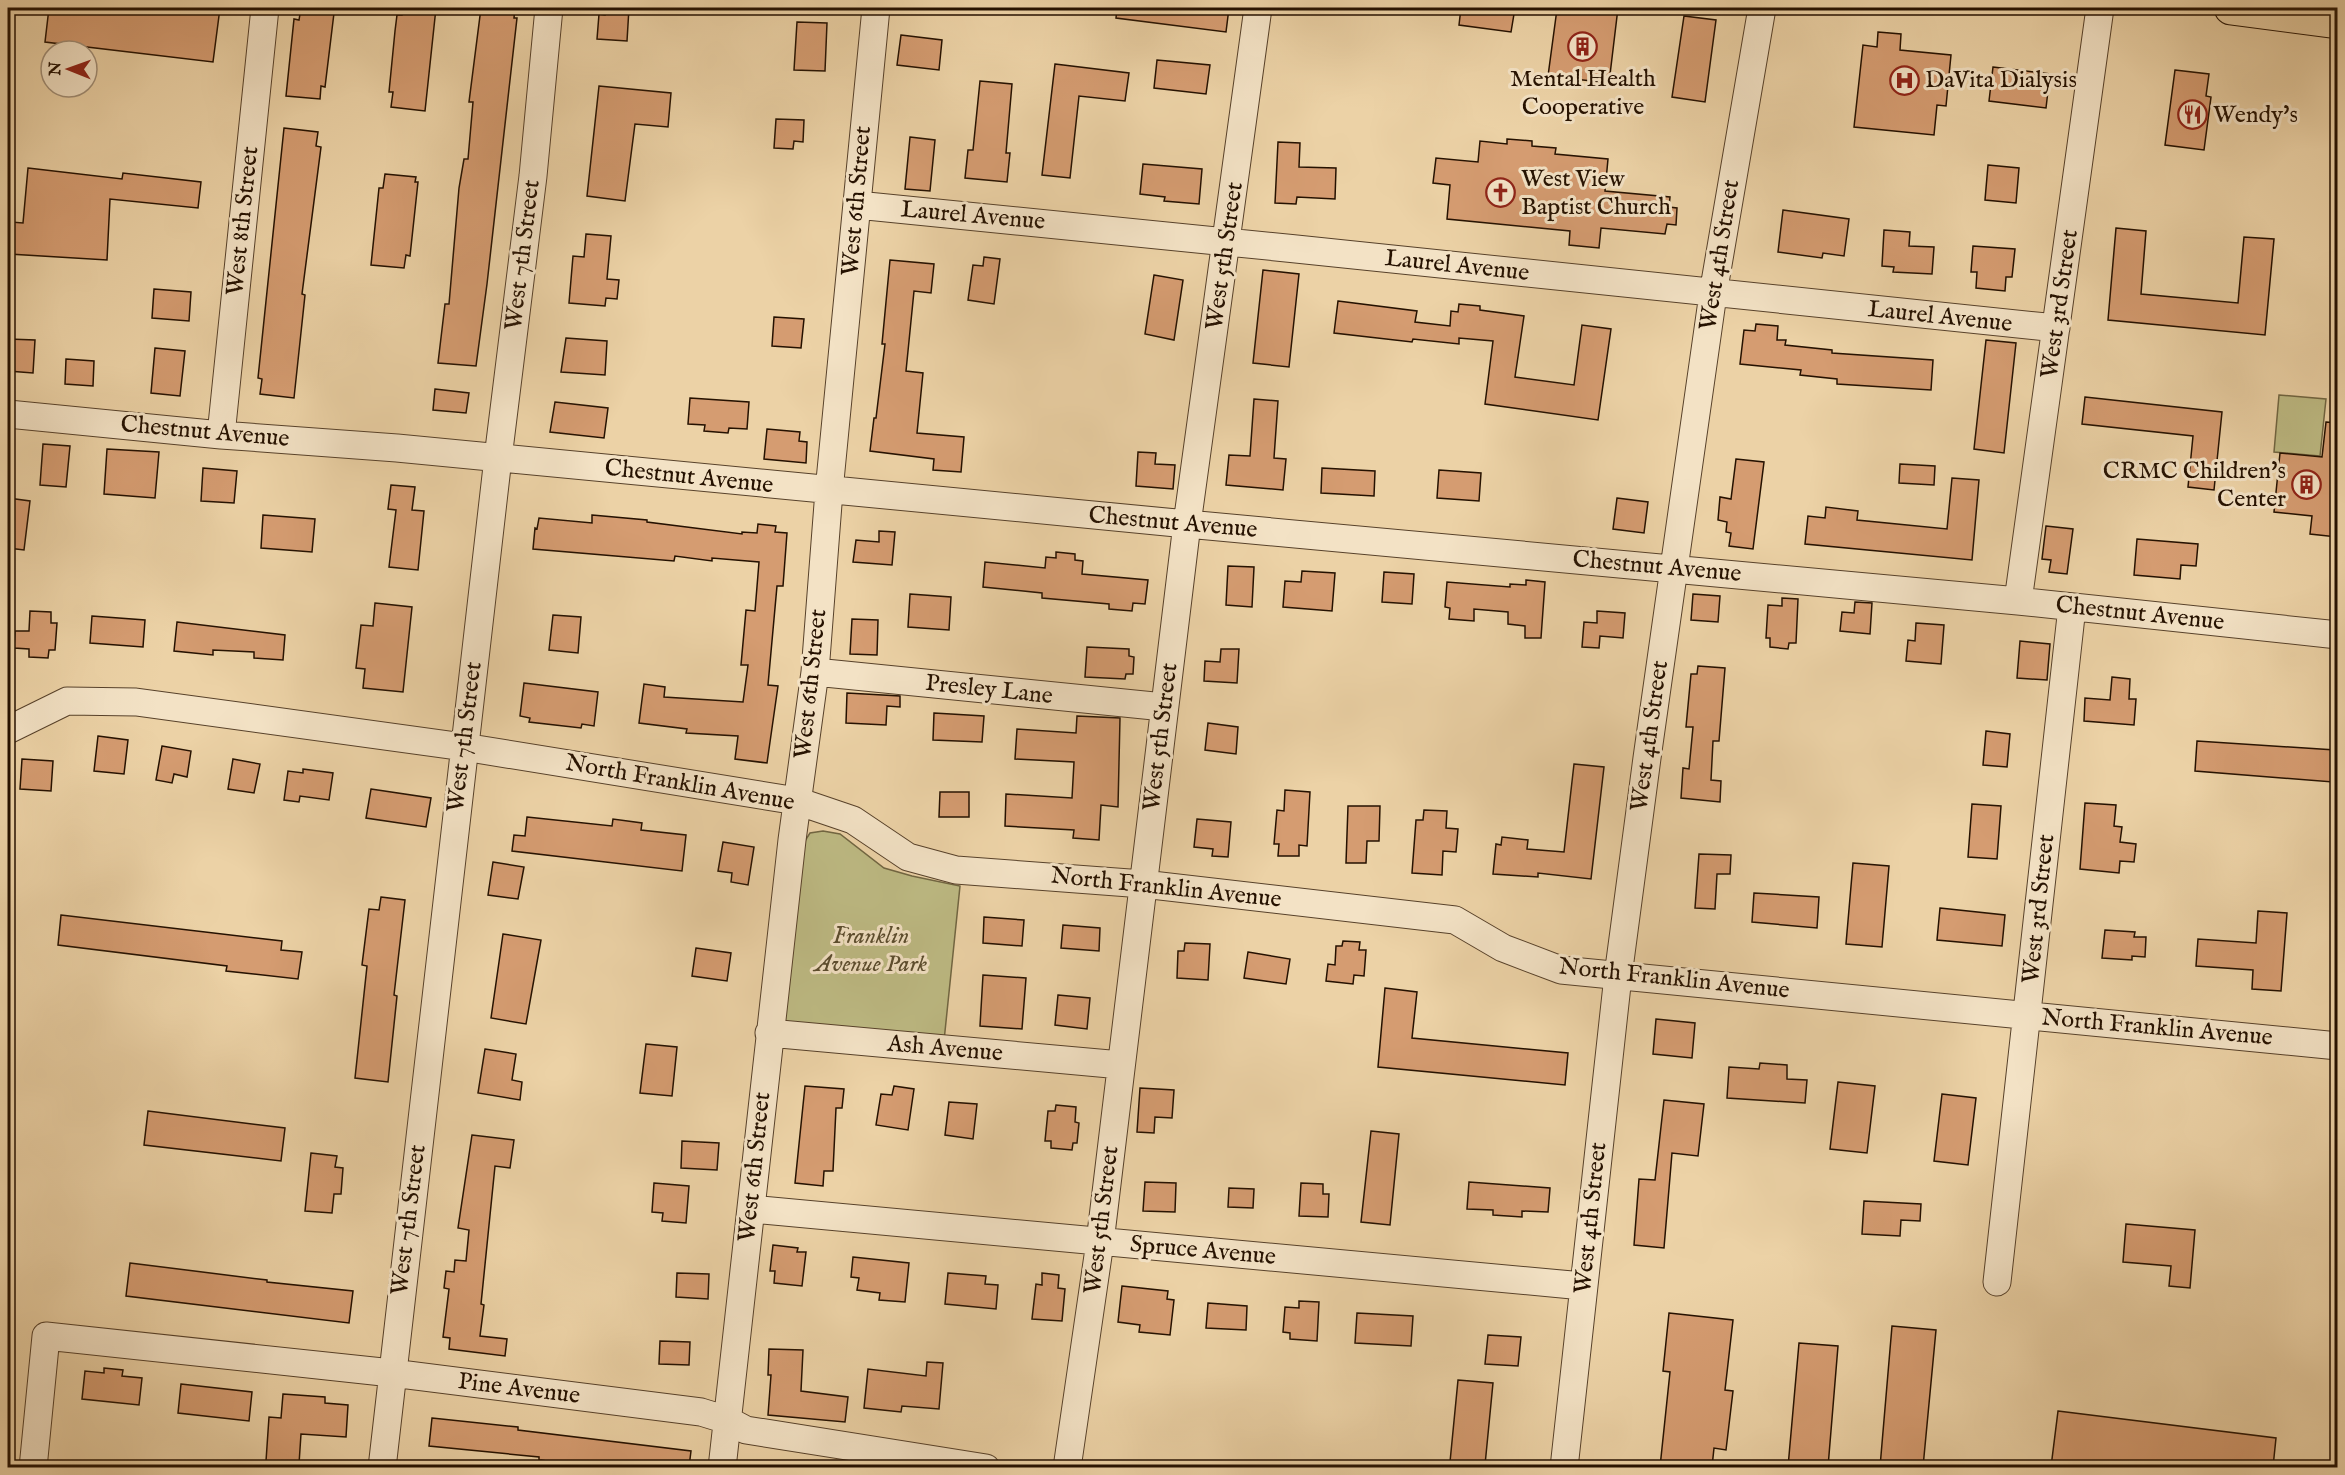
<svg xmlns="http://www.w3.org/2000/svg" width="2345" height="1475" viewBox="0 0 2345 1475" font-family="'IM FELL English',serif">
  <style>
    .green { fill: #bdba83; stroke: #716642; stroke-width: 1.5 }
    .building { fill: #d59c71; stroke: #251100; stroke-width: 1.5 }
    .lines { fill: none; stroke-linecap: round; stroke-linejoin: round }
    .minor-casing { stroke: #57412a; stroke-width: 29 }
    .major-casing { stroke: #251100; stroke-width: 35 }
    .minor { stroke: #f3e2c5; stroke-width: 27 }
    .major { stroke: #ecd2a6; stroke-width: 33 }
    .labels { text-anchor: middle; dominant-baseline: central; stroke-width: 6; stroke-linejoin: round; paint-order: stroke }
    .poi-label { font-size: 24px; fill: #251100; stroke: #f3e2c5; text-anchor: start }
    .street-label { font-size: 24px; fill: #251100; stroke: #f3e2c5 }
    .park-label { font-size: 24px; font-style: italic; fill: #5a4c2e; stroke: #f3e2c5 }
  </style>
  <rect width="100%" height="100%" fill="#ecd2a6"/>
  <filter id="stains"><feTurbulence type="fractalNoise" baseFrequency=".00333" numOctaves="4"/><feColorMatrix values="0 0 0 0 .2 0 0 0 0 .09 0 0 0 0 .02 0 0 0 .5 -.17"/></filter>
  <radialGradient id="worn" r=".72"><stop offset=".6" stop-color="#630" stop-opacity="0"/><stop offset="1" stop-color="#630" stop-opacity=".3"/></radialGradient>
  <!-- green -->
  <path class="green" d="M2279,395L2326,399L2320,456L2274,452Z
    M823,831L840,834L884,868L912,876L960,886L944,1041L791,1026L784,1021L801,847L810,833Z"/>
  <!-- building -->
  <path class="building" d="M49,8H220L213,62L45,42Z
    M301,8H331V13H334L325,87L321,86L320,99L286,96L294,19L299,20Z
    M403,8H436L425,111L391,107L393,92H389L395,31L397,15H402Z
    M481,8H515L514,18H517L487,284L476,366L438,363L445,304H449L459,188L464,159H468L473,102H469Z
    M606,8H629L627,41L597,39L599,14L605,15Z
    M1117,8H1229L1226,32L1116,18Z
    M1461,8H1515L1511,32L1459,25Z
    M1571,8H1618L1609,83L1548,76L1557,9L1571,10Z
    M1684,16L1716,20L1705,102L1672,97Z
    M797,22L827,23L825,71L794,70Z
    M1878,32L1901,34L1900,50L1951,55L1946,106L1937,105L1934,135L1854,127L1863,45L1877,47Z
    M901,35L942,40L939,70L897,65Z
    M1157,60L1210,65L1206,94L1154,88Z
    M1055,64L1129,73L1125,101L1079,96L1070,178L1042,175Z
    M1993,67L2050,74L2046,108L1989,101Z
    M2175,70L2209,74L2206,96L2211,97L2204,150L2165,145Z
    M980,81L1012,84L1006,153H1010L1007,182L965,178L968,150H973Z
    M599,86L671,93L668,127L635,124L625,201L587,196Z
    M776,119L804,120L803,142L794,141L793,149L774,148Z
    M284,128L318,132L316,146L321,147L302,294L305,295L294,398L260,394L262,379L258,378Z
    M910,137L935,140L930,191L905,189Z
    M1507,139L1532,141V146L1556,148L1555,154L1608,159L1605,191L1670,197L1669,207L1677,208L1676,225L1667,224L1665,234L1601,228L1599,248L1569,245L1570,231L1447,219L1450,185L1433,183L1436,158L1478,162L1480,141L1507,144Z
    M1278,142L1300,143L1299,167L1336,168L1335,199L1297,197L1296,204L1275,203Z
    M1143,164L1202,169L1199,204L1164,201L1165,197L1140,194Z
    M1988,165L2019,168L2016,203L1985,200Z
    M28,168L122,179L123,173L201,182L198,208L110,199L107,260L9,254L11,222L23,223Z
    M385,174L416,177L415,182H418L410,256L406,255L404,268L371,265L379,188H383Z
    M1783,210L1849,219L1844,256L1823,253L1822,258L1778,252Z
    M2116,228L2146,231L2141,294L2238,303L2244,237L2274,239L2265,335L2108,320Z
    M1884,230L1910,232L1909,246L1934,247L1932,274L1893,272L1894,267L1882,266Z
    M586,234L611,236L607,279L619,280L617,299L606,298L605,306L569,303L573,256L584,257Z
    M1973,246L2015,249L2012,277H2006L2005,291L1976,288L1977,272H1971Z
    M984,257L1000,259L994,304L968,300L973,265L983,266Z
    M890,260L934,264L931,293L914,291L906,371L923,373L917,433L964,437L961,472L933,470L934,459L870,451L874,418H876L885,344H882Z
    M1263,270L1299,274L1289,367L1253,363Z
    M1154,275L1183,280L1174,340L1145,334Z
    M154,289L191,292L189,321L152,318Z
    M1338,301L1417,311L1415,322L1450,326L1451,311L1458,312L1459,304L1480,306V310L1524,316L1515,377L1574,385L1582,325L1611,329L1598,420L1485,404L1493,341L1459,338V344L1413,339L1412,342L1334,333Z
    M774,317L804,319L801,348L772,346Z
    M1756,324L1778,326L1777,340H1786L1785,345L1832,350V353L1933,360L1931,390L1837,384V379L1800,375L1801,370L1740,364L1744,330L1755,331Z
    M566,338L607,341L605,375L561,372Z
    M8,339L35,340L33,373L8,371Z
    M1986,340L2016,343L2004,453L1974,449Z
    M155,348L185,351L180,396L151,393Z
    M66,359L94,361L93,386L65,384Z
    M435,389L469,393L466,413L433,410Z
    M2085,397L2222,412L2214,490L2188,487L2193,436L2082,424Z
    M690,398L749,402L747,429L729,428L728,433L704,431L705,425L688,424Z
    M1254,399L1278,401L1274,458L1286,459L1283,490L1226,485L1229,455L1250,456Z
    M555,402L608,408L604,438L550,432Z
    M2326,422L2337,423V537L2310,534L2312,516L2274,512L2280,453L2322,457Z
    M767,429L800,432L799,441L807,442L806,463L764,459Z
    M43,444L70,446L66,487L40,485Z
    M107,449L159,452L155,498L104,494Z
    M1138,452L1156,453L1155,464L1175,465L1173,489L1136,486Z
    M1736,459L1764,462L1753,549L1729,546L1731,533L1726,532L1727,522L1718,520L1720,497L1731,499Z
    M1900,464L1935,466L1934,485L1899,483Z
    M203,468L237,471L234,503L201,501Z
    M1322,468L1375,471L1374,496L1321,493Z
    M1439,470L1481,473L1479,501L1437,498Z
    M1952,478L1979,480L1972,560L1805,544L1808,516L1825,518L1826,507L1858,511L1857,520L1947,529Z
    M391,485L415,487L412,510L424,511L418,570L389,567L396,510L388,509Z
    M8,498L30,501L24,550L8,548Z
    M1617,498L1648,502L1644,533L1613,529Z
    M263,515L315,519L312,552L261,548Z
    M592,515L647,520V522L742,534V532L757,533L758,524L776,526L775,532L787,533L783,586H777L768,685L778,686L767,763L735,759L738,736L686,733L687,729L639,723L644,684L665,687L664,697L743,702L748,665H741L746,610L755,611L759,562L712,558V561L675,556L674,561L533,549L535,528L537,529L539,518L592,523Z
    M2046,526L2073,529L2067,574L2049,572L2051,560L2042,559Z
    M879,531L895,532L892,565L853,562L856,540L879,542Z
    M2137,539L2198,544L2196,566L2181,565L2180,579L2134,575Z
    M1056,552L1075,554V560L1083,561L1082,574L1148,580L1145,604L1133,603L1132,611L1109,609V604L1042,598V593L983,587L985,562L1045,568L1046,557L1056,558Z
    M1228,566L1254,567L1252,607L1226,605Z
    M1302,571L1335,573L1332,611L1283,607L1285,581L1301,582Z
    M1384,572L1414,574L1412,604L1382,602Z
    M1526,580L1545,582L1541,638H1525V626L1508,624V612L1474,609V621L1449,619L1450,608L1445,607L1447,582L1510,587V584L1526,585Z
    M910,594L951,597L949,630L908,627Z
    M1693,594L1720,596L1718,622L1691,620Z
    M1782,598L1798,599L1796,643H1789L1788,649L1770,647V638H1766L1768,605L1782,606Z
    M1855,602L1872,603L1870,634L1840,631L1842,612L1854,613Z
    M375,603L412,607L403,692L363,688L365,669L356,668L361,625L373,626Z
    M30,611L51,612V623H57L55,650H49L48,658L29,657V649L14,648L15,631H29Z
    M1597,611L1625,613L1623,638L1600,636L1599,648L1582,647L1584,622L1597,623Z
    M553,615L581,617L578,653L549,650Z
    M92,616L145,620L143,647L90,643Z
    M852,619L878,620L877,655L850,654Z
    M177,622L285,635L283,660L254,658V652L213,650V655L174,651Z
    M1916,623L1944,625L1941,664L1906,661L1908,640L1915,641Z
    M2020,641L2050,644L2047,680L2017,678Z
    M1087,647L1129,649V656L1134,657L1133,674H1126L1125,679L1085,677Z
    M1221,649H1239L1237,683L1204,681L1205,661L1220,662Z
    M1698,666L1725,668L1719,741H1713L1711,780L1721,781L1720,802L1681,798L1683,768L1689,769L1693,727H1686L1691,674H1697Z
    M2112,677L2130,679L2129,699H2136L2134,725L2084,721L2085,698L2110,700Z
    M524,683L598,692L594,726L582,724L581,728L529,722L530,718L520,716Z
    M847,693L900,696V707L887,706L886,725L846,723Z
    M934,713L984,716L982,742L933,740Z
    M1077,716L1120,718L1118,807L1101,805L1099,840L1073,838L1074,830L1005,826L1006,794L1072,798L1074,762L1015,759L1017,729L1076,733Z
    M1208,723L1238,727L1236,754L1205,750Z
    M1986,731L2010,734L2007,767L1983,765Z
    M98,736L128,740L124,774L94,771Z
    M2197,741L2335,750L2333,782L2195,771Z
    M162,746L191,751L187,777L174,774L172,783L156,780Z
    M22,759L53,761L51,791L20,789Z
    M233,759L260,764L254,793L228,789Z
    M1574,764L1604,767L1591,879L1538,873V877L1493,874L1496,844L1501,845L1502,837L1528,840L1527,849L1564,852Z
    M303,769L333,773L329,800L300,796L299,802L284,800L288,771L303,773Z
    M371,789L431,798L426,827L366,818Z
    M1285,790L1310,792L1307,846L1299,845V856H1278L1279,844H1274L1277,810L1284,811Z
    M940,792H969V817H939Z
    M2085,803L2116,805L2114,826L2122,827L2120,842L2136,844L2134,862L2120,861L2119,873L2080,869Z
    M1972,804L2001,806L1997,859L1968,857Z
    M1348,806H1380L1379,841H1367L1366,863H1346Z
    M1424,810L1447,811L1446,828L1458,829L1456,852L1443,851L1442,875L1412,873L1416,820H1423Z
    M527,817L612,826L613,819L642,823L641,830L686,835L682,871L512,851L514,835L525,836Z
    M1197,819L1231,822L1228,857L1212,856L1213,849L1194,847Z
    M723,842L754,847L748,885L731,882L732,873L718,871Z
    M1699,854L1731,855L1730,874H1717L1715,909L1695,908Z
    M493,862L524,867L518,899L488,895Z
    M1853,863L1889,866L1882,947L1846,944Z
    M1754,893L1819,897L1817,928L1752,922Z
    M381,897L405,900L394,995L397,996L388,1082L355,1078L367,966L362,965L369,909L379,910Z
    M1940,908L2005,915L2002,946L1937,940Z
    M2258,911L2287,913L2281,991L2252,989L2253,970L2196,966L2198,939L2256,943Z
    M61,915L282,941L281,950L302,952L298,979L226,971L227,966L58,945Z
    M984,917L1024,920L1022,946L983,943Z
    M1063,925L1100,928L1099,951L1061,948Z
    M2105,930L2135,932L2134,937H2146L2145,957L2132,956V960L2102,958Z
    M503,934L541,940L526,1024L491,1018Z
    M1343,941L1360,942L1359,950H1366L1364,976L1354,975L1353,984L1326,981L1328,964L1335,965L1336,946H1342Z
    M1185,943L1210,944L1208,980L1177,978L1178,951H1184Z
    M696,948L731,953L727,981L692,976Z
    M1248,952L1290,959L1286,984L1244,978Z
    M983,975L1026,978L1022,1029L980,1026Z
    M1385,988L1417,992L1412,1038L1568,1053L1565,1085L1378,1067Z
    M1058,995L1090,998L1087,1029L1055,1025Z
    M1656,1019L1695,1023L1692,1058L1653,1054Z
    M646,1044L677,1047L672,1096L640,1093Z
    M485,1049L516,1054L512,1080L522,1082L520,1100L478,1093Z
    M1760,1063L1787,1065V1079L1807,1080L1805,1103L1727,1098L1729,1067L1759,1069Z
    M1838,1082L1875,1086L1867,1153L1830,1149Z
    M805,1086L844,1089L842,1108H836L833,1171H824L823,1186L795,1183Z
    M894,1086L914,1089L908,1130L876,1125L881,1094L892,1095Z
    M1140,1088L1174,1090L1172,1118L1155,1117L1154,1133L1137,1132Z
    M1942,1094L1976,1098L1968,1165L1934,1161Z
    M1664,1100L1704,1104L1698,1156L1672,1153L1664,1248L1634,1245L1639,1179L1655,1180Z
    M949,1102L977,1104L973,1139L945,1135Z
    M1056,1105L1076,1107L1075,1122L1079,1123L1077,1143H1073L1072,1150L1051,1148V1141H1045L1048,1111H1055Z
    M148,1111L285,1128L281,1161L144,1145Z
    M1371,1131L1399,1134L1390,1225L1361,1222Z
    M472,1135L514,1140L510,1168L495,1166L481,1304L484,1305L480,1336L507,1339L505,1356L449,1349L450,1338L443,1337L449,1289L444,1288L446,1271L454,1272L455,1260L466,1261L469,1230L458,1228Z
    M682,1141L719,1143L717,1170L681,1168Z
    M311,1153L337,1156L335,1167L343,1168L341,1194H334L332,1213L305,1211Z
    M1145,1182L1176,1183L1175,1212L1143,1211Z
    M1469,1182L1550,1188L1548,1212L1522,1211V1217L1493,1215V1210L1467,1209Z
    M654,1183L689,1186L686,1223L662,1221L663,1213L652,1212Z
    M1301,1183L1323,1184V1194H1329L1328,1217L1299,1216Z
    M1229,1188L1254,1189L1253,1208L1228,1207Z
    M1864,1201L1921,1204L1920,1221L1901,1220L1900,1236L1862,1234Z
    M2126,1224L2195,1230L2190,1288L2169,1286L2171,1266L2123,1262Z
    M773,1245L798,1248L797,1252H806L802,1286L774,1283L775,1271H770Z
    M853,1257L909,1263L905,1302L879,1300L880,1293L857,1290L859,1278L851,1277Z
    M130,1263L267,1280V1282L353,1291L349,1323L126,1296Z
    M677,1273L709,1274L708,1299L676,1297Z
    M948,1273L986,1276L985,1284L998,1285L996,1309L945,1304Z
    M1042,1273L1059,1275L1058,1288L1065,1289L1062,1321L1032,1319L1036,1284L1042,1285Z
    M1122,1286L1168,1291L1167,1299L1174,1300L1170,1335L1139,1332L1140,1325L1118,1322Z
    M1299,1301L1319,1302L1317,1341L1290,1339V1333L1283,1332L1285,1307L1299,1308Z
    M1208,1303L1247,1306L1246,1330L1206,1328Z
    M1357,1313L1413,1316L1411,1346L1355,1343Z
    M1669,1313L1733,1320L1725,1390L1733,1391L1726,1450L1714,1448L1712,1467H1660L1670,1372L1663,1371Z
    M1892,1326L1936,1330L1923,1467H1880Z
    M1488,1335L1521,1337L1518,1366L1485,1364Z
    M660,1341L690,1342L689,1365L659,1364Z
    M1799,1343L1838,1346L1828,1467H1788Z
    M769,1349L803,1350L801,1391L848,1397L845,1422L768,1415L771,1375H768Z
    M927,1362L943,1363L939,1409L902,1406L901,1412L864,1408L868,1369L926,1376Z
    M104,1368L123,1370L122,1376L142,1378L139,1405L82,1399L85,1371L104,1373Z
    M1458,1380L1493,1383L1485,1465L1450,1462Z
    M181,1384L252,1392L249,1421L178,1413Z
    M283,1394L325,1397V1403L348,1405L346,1437L301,1434L299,1464L266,1461L269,1417L281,1418Z
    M2058,1411L2276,1438L2273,1467H2051Z
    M432,1418L518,1427V1430L691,1451L689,1467H602L539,1460V1457L429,1446Z"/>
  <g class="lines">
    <defs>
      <path id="minor" d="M857,205C1257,243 1656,288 2056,328
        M8,414L221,435L397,448L1187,524L2018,601L2338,635
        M221,435L265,8
        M2018,601L2100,8
        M815,672L1164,707
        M8,730L67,701L136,702L464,747L797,801L853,820L908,857L956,870L1143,884L1455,920L1503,948L1561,970L2338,1046
        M769,1033L1121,1065
        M751,1209L1583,1286
        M1997,1282L2072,607
        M33,1468L46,1336L392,1373L701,1412L727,1420L746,1430L986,1468
        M382,1468L498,458L533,176L549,8
        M722,1468L792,840L815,672L829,491L876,8
        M1067,1468L1100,1242L1187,524L1258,8
        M1564,1468L1618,976L1647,758L1713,294L1762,8"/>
      <path id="major" d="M2231,8L2338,22"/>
    </defs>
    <!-- minor casing -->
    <use href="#minor" class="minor-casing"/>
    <!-- major casing -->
    <use href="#major" class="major-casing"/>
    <!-- minor -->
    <use href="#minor" class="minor"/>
    <!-- major -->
    <use href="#major" class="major"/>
  </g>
  <!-- icons -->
  <defs>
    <symbol id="building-ring" viewBox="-11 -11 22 22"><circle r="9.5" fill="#f3e2c5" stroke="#8f2418" stroke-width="1.5"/><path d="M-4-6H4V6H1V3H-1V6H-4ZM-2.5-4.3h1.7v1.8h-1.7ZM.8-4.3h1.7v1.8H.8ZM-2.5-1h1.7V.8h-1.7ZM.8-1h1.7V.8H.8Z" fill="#8f2418"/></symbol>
    <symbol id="hospital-ring" viewBox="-11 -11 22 22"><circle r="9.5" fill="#f3e2c5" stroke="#8f2418" stroke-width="1.5"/><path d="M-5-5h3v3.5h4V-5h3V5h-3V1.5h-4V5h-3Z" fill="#8f2418"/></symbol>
    <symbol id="restaurant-ring" viewBox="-11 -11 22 22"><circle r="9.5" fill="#f3e2c5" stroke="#8f2418" stroke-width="1.5"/><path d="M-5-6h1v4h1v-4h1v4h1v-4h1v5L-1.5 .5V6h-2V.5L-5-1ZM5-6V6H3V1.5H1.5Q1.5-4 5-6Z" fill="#8f2418"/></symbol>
    <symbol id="church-ring" viewBox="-11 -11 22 22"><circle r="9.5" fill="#f3e2c5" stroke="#8f2418" stroke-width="1.5"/><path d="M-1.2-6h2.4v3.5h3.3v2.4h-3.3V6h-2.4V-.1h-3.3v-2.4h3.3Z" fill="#8f2418"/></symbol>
  </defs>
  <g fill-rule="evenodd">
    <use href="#building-ring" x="1566" y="30" width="33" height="33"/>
    <use href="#hospital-ring" x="1888" y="64" width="33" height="33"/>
    <use href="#restaurant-ring" x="2176" y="98" width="33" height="33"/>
    <use href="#church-ring" x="1484" y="176" width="33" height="33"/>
    <use href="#building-ring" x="2290" y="468" width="33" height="33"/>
  </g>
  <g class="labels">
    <!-- poi labels -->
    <g class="poi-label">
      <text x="1583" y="79" text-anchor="middle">Mental Health<tspan x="1583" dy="28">Cooperative</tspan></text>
      <text x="1925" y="80">DaVita Dialysis</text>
      <text x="2213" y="115">Wendy's</text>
      <text x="1521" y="179">West View<tspan x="1521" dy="28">Baptist Church</tspan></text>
      <text x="2286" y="471" text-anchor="end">CRMC Children's<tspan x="2286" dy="28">Center</tspan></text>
    </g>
    <!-- street labels -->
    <g class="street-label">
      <text transform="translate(857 201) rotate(-85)">West 6th Street</text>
      <text transform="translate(973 216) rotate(5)">Laurel Avenue</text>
      <text transform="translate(243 221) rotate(-84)">West 8th Street</text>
      <text transform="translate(523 255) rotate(-83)">West 7th Street</text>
      <text transform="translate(1720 255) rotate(-81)">West 4th Street</text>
      <text transform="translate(1225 256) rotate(-82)">West 5th Street</text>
      <text transform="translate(1457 266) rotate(6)">Laurel Avenue</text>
      <text transform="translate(2060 304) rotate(-82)">West 3rd Street</text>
      <text transform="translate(1940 317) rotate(6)">Laurel Avenue</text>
      <text transform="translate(205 432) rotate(5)">Chestnut Avenue</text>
      <text transform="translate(689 477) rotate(6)">Chestnut Avenue</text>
      <text transform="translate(1173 523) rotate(5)">Chestnut Avenue</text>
      <text transform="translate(1657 567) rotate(5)">Chestnut Avenue</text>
      <text transform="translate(2140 614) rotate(6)">Chestnut Avenue</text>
      <text transform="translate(811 684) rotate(-84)">West 6th Street</text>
      <text transform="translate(989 690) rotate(6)">Presley Lane</text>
      <text transform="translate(1650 736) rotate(-82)">West 4th Street</text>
      <text transform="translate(465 737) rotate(-83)">West 7th Street</text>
      <text transform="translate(1161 737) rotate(-83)">West 5th Street</text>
      <text transform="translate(680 783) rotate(10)">North Franklin Avenue</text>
      <text transform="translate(1166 888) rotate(6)">North Franklin Avenue</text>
      <text transform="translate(2039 909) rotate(-84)">West 3rd Street</text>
      <text transform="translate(1674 979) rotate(6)">North Franklin Avenue</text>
      <text transform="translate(2157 1028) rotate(5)">North Franklin Avenue</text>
      <text transform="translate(945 1049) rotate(5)">Ash Avenue</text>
      <text transform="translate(755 1167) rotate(-84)">West 6th Street</text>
      <text transform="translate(1591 1218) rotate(-84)">West 4th Street</text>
      <text transform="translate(409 1220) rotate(-83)">West 7th Street</text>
      <text transform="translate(1102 1220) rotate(-83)">West 5th Street</text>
      <text transform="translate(1203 1251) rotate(5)">Spruce Avenue</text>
      <text transform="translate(519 1389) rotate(7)">Pine Avenue</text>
    </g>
    <!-- park labels -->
    <g class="park-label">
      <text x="871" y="936">Franklin<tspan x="871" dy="28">Avenue Park</tspan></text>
    </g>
  </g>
  <!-- margin -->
  <rect width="2345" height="1475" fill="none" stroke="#ecd2a6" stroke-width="30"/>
  <rect x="9" y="9" width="2327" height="1457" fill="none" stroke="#251100" stroke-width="3"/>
  <rect x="15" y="15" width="2315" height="1445" fill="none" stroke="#251100" stroke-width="1.5"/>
  <!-- north arrow -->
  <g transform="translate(69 69) rotate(271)"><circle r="28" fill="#f3e2c5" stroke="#a18e76" stroke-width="1.5"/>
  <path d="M0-4.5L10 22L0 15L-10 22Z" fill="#8f2418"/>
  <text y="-9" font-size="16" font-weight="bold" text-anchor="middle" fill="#251100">N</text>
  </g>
  <rect width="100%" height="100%" filter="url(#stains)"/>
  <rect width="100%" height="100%" fill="url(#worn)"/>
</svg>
